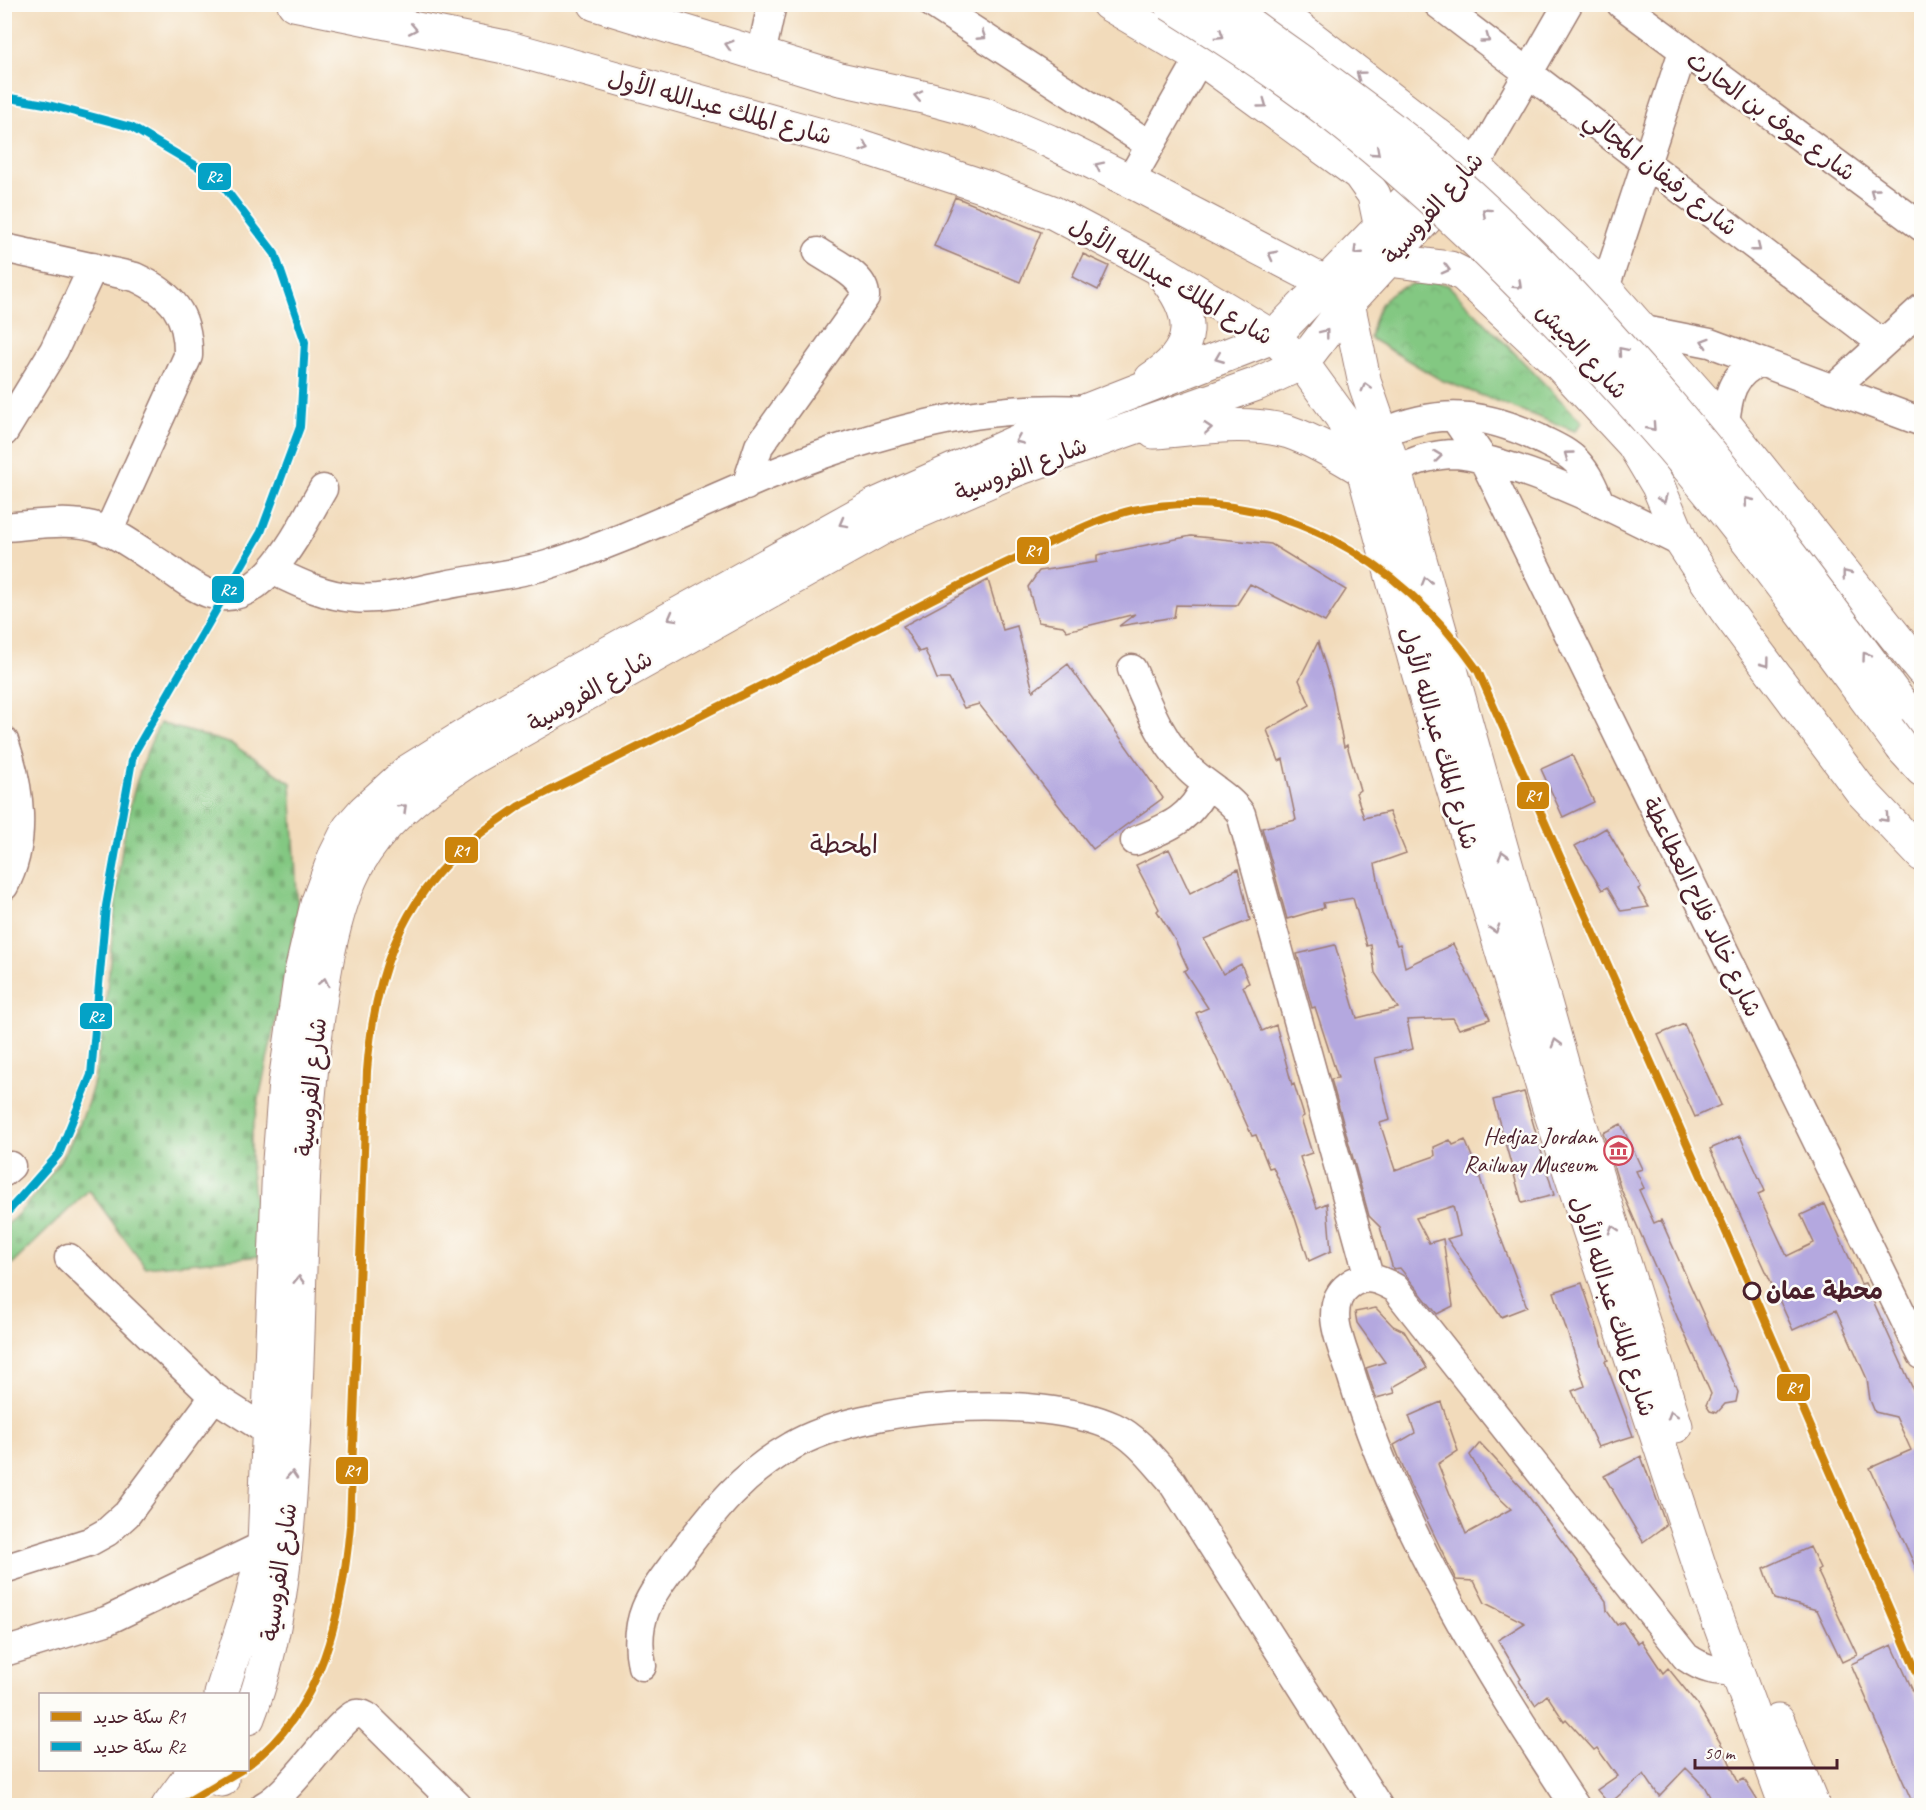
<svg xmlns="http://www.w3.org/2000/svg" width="1926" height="1810" viewBox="0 0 1926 1810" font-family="Caveat,'Playpen Sans Arabic',sans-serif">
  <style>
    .cemetery { fill: url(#cemetery-stones); stroke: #667456; stroke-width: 1.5 }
    .park { fill: url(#park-crowns); stroke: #667456; stroke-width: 1.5 }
    .building { fill: #b4a8df }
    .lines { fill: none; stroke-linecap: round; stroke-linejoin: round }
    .minor-casing { stroke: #9e7d73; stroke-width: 31 }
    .major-casing { stroke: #9e7d73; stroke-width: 35 }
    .highway-casing { stroke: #9e7d73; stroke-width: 35 }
    .minor { stroke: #fff; stroke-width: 28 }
    .major { stroke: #fff; stroke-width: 33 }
    .highway { stroke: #fff; stroke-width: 33 }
    .highway-bridge-casing { stroke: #9e7d73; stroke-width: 35; stroke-linecap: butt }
    .highway-bridge { stroke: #fff; stroke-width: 33 }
    .rail-1-casing { stroke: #fdfcf7; stroke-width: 12 }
    .rail-2-casing { stroke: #fdfcf7; stroke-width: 12 }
    .rail-1 { stroke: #cc840b; stroke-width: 8 }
    .rail-2 { stroke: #04a2c6; stroke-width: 8 }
    .oneway { stroke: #ae9aa0 }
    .stop-dot { fill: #fdfcf7; stroke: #4a1f2b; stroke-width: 3 }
    .labels { text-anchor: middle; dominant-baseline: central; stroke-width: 5; stroke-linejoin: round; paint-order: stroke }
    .street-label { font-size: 24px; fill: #4a1f2b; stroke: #fdfcf7 }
    .poi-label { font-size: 24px; fill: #4a1f2b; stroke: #fdfcf7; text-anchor: end }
    .stop-label { font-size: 24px; font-weight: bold; fill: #4a1f2b; stroke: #fdfcf7; text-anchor: start }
    .neighbourhood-label { font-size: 26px; fill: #4a1f2b; stroke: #fdfcf7 }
    .line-badge { stroke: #fdfcf7; stroke-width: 2 }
    .badge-label { font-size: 16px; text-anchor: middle; font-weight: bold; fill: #fff }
  </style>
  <defs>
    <pattern id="cemetery-stones" width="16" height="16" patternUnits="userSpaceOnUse" patternTransform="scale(1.5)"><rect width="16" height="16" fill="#83c882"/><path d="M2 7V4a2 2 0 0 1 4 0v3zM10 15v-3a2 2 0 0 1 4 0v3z" fill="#73ab70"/></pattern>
    <pattern id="park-crowns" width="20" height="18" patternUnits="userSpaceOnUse" patternTransform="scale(1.5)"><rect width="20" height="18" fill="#83c882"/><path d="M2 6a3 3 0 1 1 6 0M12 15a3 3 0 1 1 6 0" fill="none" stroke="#73ab70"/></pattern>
  </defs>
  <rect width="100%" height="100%" fill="#fdfcf7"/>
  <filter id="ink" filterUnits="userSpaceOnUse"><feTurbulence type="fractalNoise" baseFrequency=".0167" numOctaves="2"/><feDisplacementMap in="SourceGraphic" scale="12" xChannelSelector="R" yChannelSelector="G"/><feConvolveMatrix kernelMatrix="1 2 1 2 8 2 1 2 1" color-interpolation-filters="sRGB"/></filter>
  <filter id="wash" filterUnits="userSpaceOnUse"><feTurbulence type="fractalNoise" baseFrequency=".008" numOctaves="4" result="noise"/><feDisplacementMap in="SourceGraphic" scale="24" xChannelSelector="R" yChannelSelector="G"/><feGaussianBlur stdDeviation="1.35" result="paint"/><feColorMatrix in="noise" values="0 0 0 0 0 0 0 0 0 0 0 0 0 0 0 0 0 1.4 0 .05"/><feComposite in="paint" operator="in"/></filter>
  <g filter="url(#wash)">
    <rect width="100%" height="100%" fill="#f2dbbb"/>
    <!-- cemetery -->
    <path class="cemetery" d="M160,723L232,744L291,783L298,913L251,1137V1171L261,1256L145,1267L89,1190L5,1271V1227C45,1189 79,1140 93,1085C97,1070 98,1052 101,1036C118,932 110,818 160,723Z"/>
    <!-- park -->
    <path class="park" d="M1431,281L1448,285L1582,422L1575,431L1441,380L1370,338C1378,297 1389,286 1431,281Z"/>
    <g id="blocks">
      <!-- building -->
      <path class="building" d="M955,197L1041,232L1020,282L934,246Z
        M1083,254L1109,266L1098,290L1072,277Z
        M1191,536L1271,544L1346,590L1325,622L1250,584L1236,606L1176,605L1174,617L1119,626L1135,614L1067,631L1063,626L1038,622L1028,587L1039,571L1097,562V555Z
        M988,580L1003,630L1017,626L1033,691L1068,664L1163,798L1093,849L979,704L964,708L949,679H937L925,650L919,652L903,626Z
        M1318,642L1332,688L1344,747L1347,745L1360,790L1356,793L1364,818L1389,812L1406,853L1375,864L1384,910L1397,945L1400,944L1405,967L1453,944L1490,1019L1459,1029L1453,1018L1407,1020L1413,1049L1375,1058L1390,1120L1380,1123L1395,1170L1435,1156L1434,1147L1450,1140L1453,1145L1465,1140L1478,1171L1489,1207L1527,1307L1501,1317L1447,1239L1460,1235L1453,1206L1416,1218L1429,1243L1443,1239L1453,1306L1437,1314L1400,1268L1393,1269L1380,1227L1369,1216L1331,1079L1338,1078L1315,1007L1312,1008L1297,954L1335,945L1357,1018L1398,1008L1375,973L1371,945L1367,946L1353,898L1323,903L1324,908L1287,919L1262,828L1296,820L1283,759L1279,761L1267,730L1310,705L1299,680Z
        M1572,755L1594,802L1563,817L1541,769Z
        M1606,828L1641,887L1638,889L1649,907L1621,911L1607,887L1602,890L1575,846Z
        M1169,849L1190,893L1238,869L1250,920L1204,939L1223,974L1241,964L1249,983L1243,986L1262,1031L1276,1025L1292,1085L1294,1084L1304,1116L1301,1118L1312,1153L1300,1157L1317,1208L1327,1203L1331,1251L1309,1261L1294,1215L1273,1167L1269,1168L1256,1135L1252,1136L1196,1013L1208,1008L1184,971L1188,969L1175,940L1157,911L1159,909L1136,865Z
        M1684,1024L1721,1105L1695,1117L1658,1035Z
        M1524,1092L1554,1195L1522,1203L1493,1100Z
        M1621,1124L1642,1169L1636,1171L1644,1188L1639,1190L1654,1223L1661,1220L1738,1392L1736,1402L1725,1404L1717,1413L1710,1411L1706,1405L1711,1394L1620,1187L1603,1133Z
        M1740,1136L1765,1191L1758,1194L1787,1256L1814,1243L1801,1215L1825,1204L1861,1284L1865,1283L1922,1409V1581L1870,1468L1911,1450L1896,1417L1875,1412L1870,1400L1867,1379L1836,1310L1793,1330L1710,1149Z
        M1582,1283L1608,1360L1605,1361L1633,1436L1598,1447L1572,1391L1585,1386L1554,1292Z
        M1376,1308L1393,1326L1404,1331L1427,1368L1393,1387L1395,1393L1376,1398L1366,1368L1385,1362L1357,1323L1355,1312Z
        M1441,1402L1458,1451L1438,1464L1466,1534L1511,1509L1489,1488L1470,1455L1480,1443L1523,1489L1579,1564L1606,1601L1607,1611L1617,1625L1623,1622L1638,1643L1641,1640L1663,1673L1668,1668L1697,1704L1723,1747L1738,1782L1744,1779L1761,1806H1715L1704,1786L1686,1768L1659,1796L1644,1774L1609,1804L1597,1790L1617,1776L1597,1748L1594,1750L1566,1719L1564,1721L1547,1695L1535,1705L1519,1681L1521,1679L1498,1640L1525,1623L1485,1603L1474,1581L1456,1580L1410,1485L1394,1445L1415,1433L1409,1416Z
        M1641,1456L1666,1525L1643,1542L1604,1476Z
        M1810,1547L1820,1568L1817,1570L1857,1655L1842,1662L1817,1610L1775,1599L1764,1568Z
        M1892,1645L1922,1711V1806H1914L1851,1664Z"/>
    </g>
  </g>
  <g filter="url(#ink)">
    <use href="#blocks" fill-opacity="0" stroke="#9e7d73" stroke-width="1.5"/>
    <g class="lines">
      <defs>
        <path id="minor" d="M933,4L1150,145
          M1438,4L1882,343
          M1621,4L1922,227
          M761,55L772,4
          M1475,166L1568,4
          M1130,181L1200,58
          M4,248L135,277C172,294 189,314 188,356L108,532
          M1605,288L1683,51
          M1644,330L1710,343L1922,422
          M1833,389L1922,308
          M1454,417L1483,459L1922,1355
          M1725,424C1728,396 1731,374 1760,362
          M4,432L54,350L93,267
          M1382,433C1439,408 1483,412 1538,438C1551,445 1567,451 1577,462C1588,474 1594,488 1600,503
          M1395,471C1414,460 1433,454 1456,454C1471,455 1486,460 1501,464C1564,482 1623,514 1682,543
          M746,486L759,446L865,297C866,276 834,263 818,252
          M4,527C35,525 71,518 100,528C123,536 143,553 164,566C178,575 194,589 211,594C264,611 302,524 323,489
          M274,571C300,584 326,596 355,598C384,601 416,590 445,585C479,578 514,575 547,565C647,534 739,482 838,449C926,421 994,405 1087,410
          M1132,669C1148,705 1160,740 1189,769C1205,785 1229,796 1241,814L1369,1277
          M4,741C20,786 28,842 4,886
          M1135,841C1169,827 1190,820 1206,785
          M4,1172L11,1166
          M69,1258L214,1397L261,1427L271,1432H289
          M4,1569L89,1542L107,1532L127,1514L214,1397
          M4,1652L106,1621L264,1545
          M642,1666C631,1615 654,1591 683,1552C714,1510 745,1472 792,1446C864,1404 1038,1392 1114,1427C1136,1437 1154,1461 1170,1479L1378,1806
          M264,1806C294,1790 338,1719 356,1714C361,1713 365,1715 369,1718L458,1806
          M1575,1806C1485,1669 1400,1535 1352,1377C1344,1350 1320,1306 1349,1285C1365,1273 1379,1279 1395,1288L1686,1657C1703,1669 1716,1672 1737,1671"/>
        <path id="major" d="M294,4L505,47L860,146L988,188L1052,212L1156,267L1273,337L1302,363L1342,418L1363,470L1418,672L1548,1105L1709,1595L1786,1806
          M595,4L840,79L927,98L983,113L1049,141L1130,181L1324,282L1341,294L1348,303L1365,384L1395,471L1572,1098L1676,1426
          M1108,4L1200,58L1359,174L1374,195L1381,228
          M1268,4L1456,149L1605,288L1725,424L1922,670
          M1389,260L1450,268L1464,275L1559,364L1633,444L1658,486L1682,543L1725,609L1862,792L1922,855
          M1151,379C1198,349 1196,315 1163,275
          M1154,432C1198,429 1246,419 1289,432C1315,441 1339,456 1363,470
          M221,1694L252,1597L264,1545L279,1161L285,1082L301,972L317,904L334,858L349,828L364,811L408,771L509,708L875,505L1087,410L1273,337L1456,149
          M248,1718C279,1639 287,1550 292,1466C302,1321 297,1176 316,1032C323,977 334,897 366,851C393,811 430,786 469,760L886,526L1015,470L1257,384L1302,363L1348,303L1475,166
          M1778,1721L1813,1806
          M168,1806L193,1772L222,1780"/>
        <path id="highway" d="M1901,703L1922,727
          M1903,749L1922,770"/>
      </defs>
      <!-- minor casing -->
      <use href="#minor" class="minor-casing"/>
      <!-- major casing -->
      <use href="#major" class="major-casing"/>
      <!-- highway casing -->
      <use href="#highway" class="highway-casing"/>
      <!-- minor -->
      <use href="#minor" class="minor"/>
      <!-- major -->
      <use href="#major" class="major"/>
      <!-- highway -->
      <use href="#highway" class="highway"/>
      <defs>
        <path id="highway-bridge" d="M1170,4C1228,40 1286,78 1340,121C1459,216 1571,333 1671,447C1753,543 1827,647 1903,749
          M1222,4C1286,52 1354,97 1416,148C1605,306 1755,505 1901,703"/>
      </defs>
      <!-- highway-bridge casing -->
      <use href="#highway-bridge" class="highway-bridge-casing"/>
      <!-- highway-bridge -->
      <use href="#highway-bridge" class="highway-bridge"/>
      <defs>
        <path id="rail-1" d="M248,1765C323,1711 342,1612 350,1526L367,1071C374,979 398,902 471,841C486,828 503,818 519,806C635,749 750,691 866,633C926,603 985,571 1047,544C1075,531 1103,517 1133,510C1273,482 1401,559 1478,671L1752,1291L1922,1684
          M180,1806L241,1770"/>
        <path id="rail-2" d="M4,97L45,104L131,127L217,178L275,254L305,342L300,427L261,532L133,755L106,906L91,1075L59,1154L4,1216"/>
      </defs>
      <!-- rail-1 casing -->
      <use href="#rail-1" class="rail-1-casing"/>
      <!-- rail-2 casing -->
      <use href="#rail-2" class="rail-2-casing"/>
      <!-- rail-1 -->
      <use href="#rail-1" class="rail-1"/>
      <!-- rail-2 -->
      <use href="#rail-2" class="rail-2"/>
    </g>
    <!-- one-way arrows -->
    <defs><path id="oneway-chevron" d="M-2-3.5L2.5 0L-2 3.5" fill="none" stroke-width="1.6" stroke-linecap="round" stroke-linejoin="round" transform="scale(1.5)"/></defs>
    <g class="oneway">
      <use href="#oneway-chevron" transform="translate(413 29) rotate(11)"/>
      <use href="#oneway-chevron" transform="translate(1220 35) rotate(32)"/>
      <use href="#oneway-chevron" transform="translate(982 36) rotate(33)"/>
      <use href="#oneway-chevron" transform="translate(1486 39) rotate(36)"/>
      <use href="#oneway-chevron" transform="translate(729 45) rotate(-163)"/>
      <use href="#oneway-chevron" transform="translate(1360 75) rotate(-143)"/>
      <use href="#oneway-chevron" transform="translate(918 96) rotate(-168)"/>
      <use href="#oneway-chevron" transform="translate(1263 104) rotate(36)"/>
      <use href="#oneway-chevron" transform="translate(865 147) rotate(18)"/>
      <use href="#oneway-chevron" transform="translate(1376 152) rotate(41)"/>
      <use href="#oneway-chevron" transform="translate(1099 166) rotate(-154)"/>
      <use href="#oneway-chevron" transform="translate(1874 192) rotate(-144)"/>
      <use href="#oneway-chevron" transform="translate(1486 212) rotate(-138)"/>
      <use href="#oneway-chevron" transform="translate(1757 248) rotate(38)"/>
      <use href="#oneway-chevron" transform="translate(1357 251) rotate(136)"/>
      <use href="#oneway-chevron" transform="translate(1272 255) rotate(-152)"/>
      <use href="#oneway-chevron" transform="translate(1446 269) rotate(15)"/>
      <use href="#oneway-chevron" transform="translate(1518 285) rotate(44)"/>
      <use href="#oneway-chevron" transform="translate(1325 333) rotate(-52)"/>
      <use href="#oneway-chevron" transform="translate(1705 342) rotate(-162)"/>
      <use href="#oneway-chevron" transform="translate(1622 351) rotate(-131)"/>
      <use href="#oneway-chevron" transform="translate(1219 358) rotate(158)"/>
      <use href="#oneway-chevron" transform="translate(1366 387) rotate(-105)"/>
      <use href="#oneway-chevron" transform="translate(1652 427) rotate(48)"/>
      <use href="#oneway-chevron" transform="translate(1208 428) rotate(-5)"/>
      <use href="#oneway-chevron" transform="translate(1019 440) rotate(157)"/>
      <use href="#oneway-chevron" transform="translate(1568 455) rotate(-144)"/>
      <use href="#oneway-chevron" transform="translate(1438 456) rotate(-7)"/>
      <use href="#oneway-chevron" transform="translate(1663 499) rotate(67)"/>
      <use href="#oneway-chevron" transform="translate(1748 501) rotate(-129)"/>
      <use href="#oneway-chevron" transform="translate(843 523) rotate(151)"/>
      <use href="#oneway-chevron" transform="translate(1846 574) rotate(-128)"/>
      <use href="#oneway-chevron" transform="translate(1426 581) rotate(-106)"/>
      <use href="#oneway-chevron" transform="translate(672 617) rotate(151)"/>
      <use href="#oneway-chevron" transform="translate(1866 656) rotate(-126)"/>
      <use href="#oneway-chevron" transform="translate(1766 663) rotate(53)"/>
      <use href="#oneway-chevron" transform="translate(403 808) rotate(-44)"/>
      <use href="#oneway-chevron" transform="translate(1885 818) rotate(48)"/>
      <use href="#oneway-chevron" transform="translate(1503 855) rotate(-106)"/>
      <use href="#oneway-chevron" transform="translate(1495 929) rotate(73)"/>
      <use href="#oneway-chevron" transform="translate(324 982) rotate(-78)"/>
      <use href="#oneway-chevron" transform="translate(1556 1043) rotate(-106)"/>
      <use href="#oneway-chevron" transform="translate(1613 1229) rotate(-108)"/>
      <use href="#oneway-chevron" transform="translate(299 1280) rotate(-88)"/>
      <use href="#oneway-chevron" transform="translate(1672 1415) rotate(-107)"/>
      <use href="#oneway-chevron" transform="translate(292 1475) rotate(-86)"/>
    </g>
  </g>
  <!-- icons -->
  <defs>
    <symbol id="museum-ring" viewBox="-11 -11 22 22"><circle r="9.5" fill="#fdfcf7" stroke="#d1495b" stroke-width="1.5"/><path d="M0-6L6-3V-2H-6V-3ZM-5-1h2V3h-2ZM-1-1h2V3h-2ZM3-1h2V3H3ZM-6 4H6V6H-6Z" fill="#d1495b"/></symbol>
  </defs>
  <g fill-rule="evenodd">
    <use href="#museum-ring" x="1602" y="1134" width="33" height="33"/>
  </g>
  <!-- markers -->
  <circle class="stop-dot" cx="1752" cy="1291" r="8"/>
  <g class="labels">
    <!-- street labels -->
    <g class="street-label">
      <text transform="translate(720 107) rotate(15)">شارع الملك عبدالله الأول</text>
      <text transform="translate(1771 116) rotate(36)">شارع عوف بن الحارث</text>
      <text transform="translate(1661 173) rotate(38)">شارع رفيفان المجالي</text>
      <text transform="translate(1433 208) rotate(-49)">شارع الفروسية</text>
      <text transform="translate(1171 281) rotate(30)">شارع الملك عبدالله الأول</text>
      <text transform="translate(1582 351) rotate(47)">شارع الجيش</text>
      <text transform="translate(1021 469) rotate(-21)">شارع الفروسية</text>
      <text transform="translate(590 691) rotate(-30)">شارع الفروسية</text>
      <text transform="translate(1439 738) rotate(74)">شارع الملك عبدالله الأول</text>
      <text transform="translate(1702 907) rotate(64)">شارع خالد فلاح العطاعطة</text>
      <text transform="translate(311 1087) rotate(-84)">شارع الفروسية</text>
      <text transform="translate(1613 1306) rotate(72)">شارع الملك عبدالله الأول</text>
      <text transform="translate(279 1572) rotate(-82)">شارع الفروسية</text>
    </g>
    <!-- poi labels -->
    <g class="poi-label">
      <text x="1597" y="1136">Hedjaz Jordan<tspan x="1597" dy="28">Railway Museum</tspan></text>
    </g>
    <!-- stop labels -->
    <g class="stop-label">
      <text x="1766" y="1291">محطة عمان</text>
    </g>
    <!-- neighbourhood labels -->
    <g class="neighbourhood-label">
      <text x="844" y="844">المحطة</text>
    </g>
  </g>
  <g class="line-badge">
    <rect x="197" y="162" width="35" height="29" rx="6" fill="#04a2c6"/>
    <rect x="1016" y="536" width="34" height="29" rx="6" fill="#cc840b"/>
    <rect x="211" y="575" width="34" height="29" rx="6" fill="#04a2c6"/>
    <rect x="1516" y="781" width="34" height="29" rx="6" fill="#cc840b"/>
    <rect x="444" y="836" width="35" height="28" rx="6" fill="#cc840b"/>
    <rect x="79" y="1002" width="34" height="28" rx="6" fill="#04a2c6"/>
    <rect x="1776" y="1373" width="35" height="29" rx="6" fill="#cc840b"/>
    <rect x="335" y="1456" width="34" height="29" rx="6" fill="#cc840b"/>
  </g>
  <g class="badge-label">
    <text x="214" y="182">R2</text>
    <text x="1033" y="556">R1</text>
    <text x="228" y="595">R2</text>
    <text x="1533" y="801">R1</text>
    <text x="461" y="856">R1</text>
    <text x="96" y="1022">R2</text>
    <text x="1794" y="1393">R1</text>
    <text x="352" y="1476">R1</text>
  </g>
  <!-- margin -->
  <rect width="1926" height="1810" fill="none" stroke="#fdfcf7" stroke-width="24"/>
  <!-- legend -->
  <rect x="39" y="1693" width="210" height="78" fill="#fdfcf7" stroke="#b5a4a5" stroke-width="1.5"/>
  <rect x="51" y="1712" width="30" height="9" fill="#cc840b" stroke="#b5a4a5" stroke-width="1.5"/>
  <text x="93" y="1723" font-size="18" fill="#4a1f2b">سكة حديد R1</text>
  <rect x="51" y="1742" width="30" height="9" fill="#04a2c6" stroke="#b5a4a5" stroke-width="1.5"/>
  <text x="93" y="1753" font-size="18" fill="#4a1f2b">سكة حديد R2</text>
  <!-- scale -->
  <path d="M1695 1759v9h142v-9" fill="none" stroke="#4a1f2b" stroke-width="3"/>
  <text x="1704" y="1759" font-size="18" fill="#4a1f2b" stroke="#fdfcf7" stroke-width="4.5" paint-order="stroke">50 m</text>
</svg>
